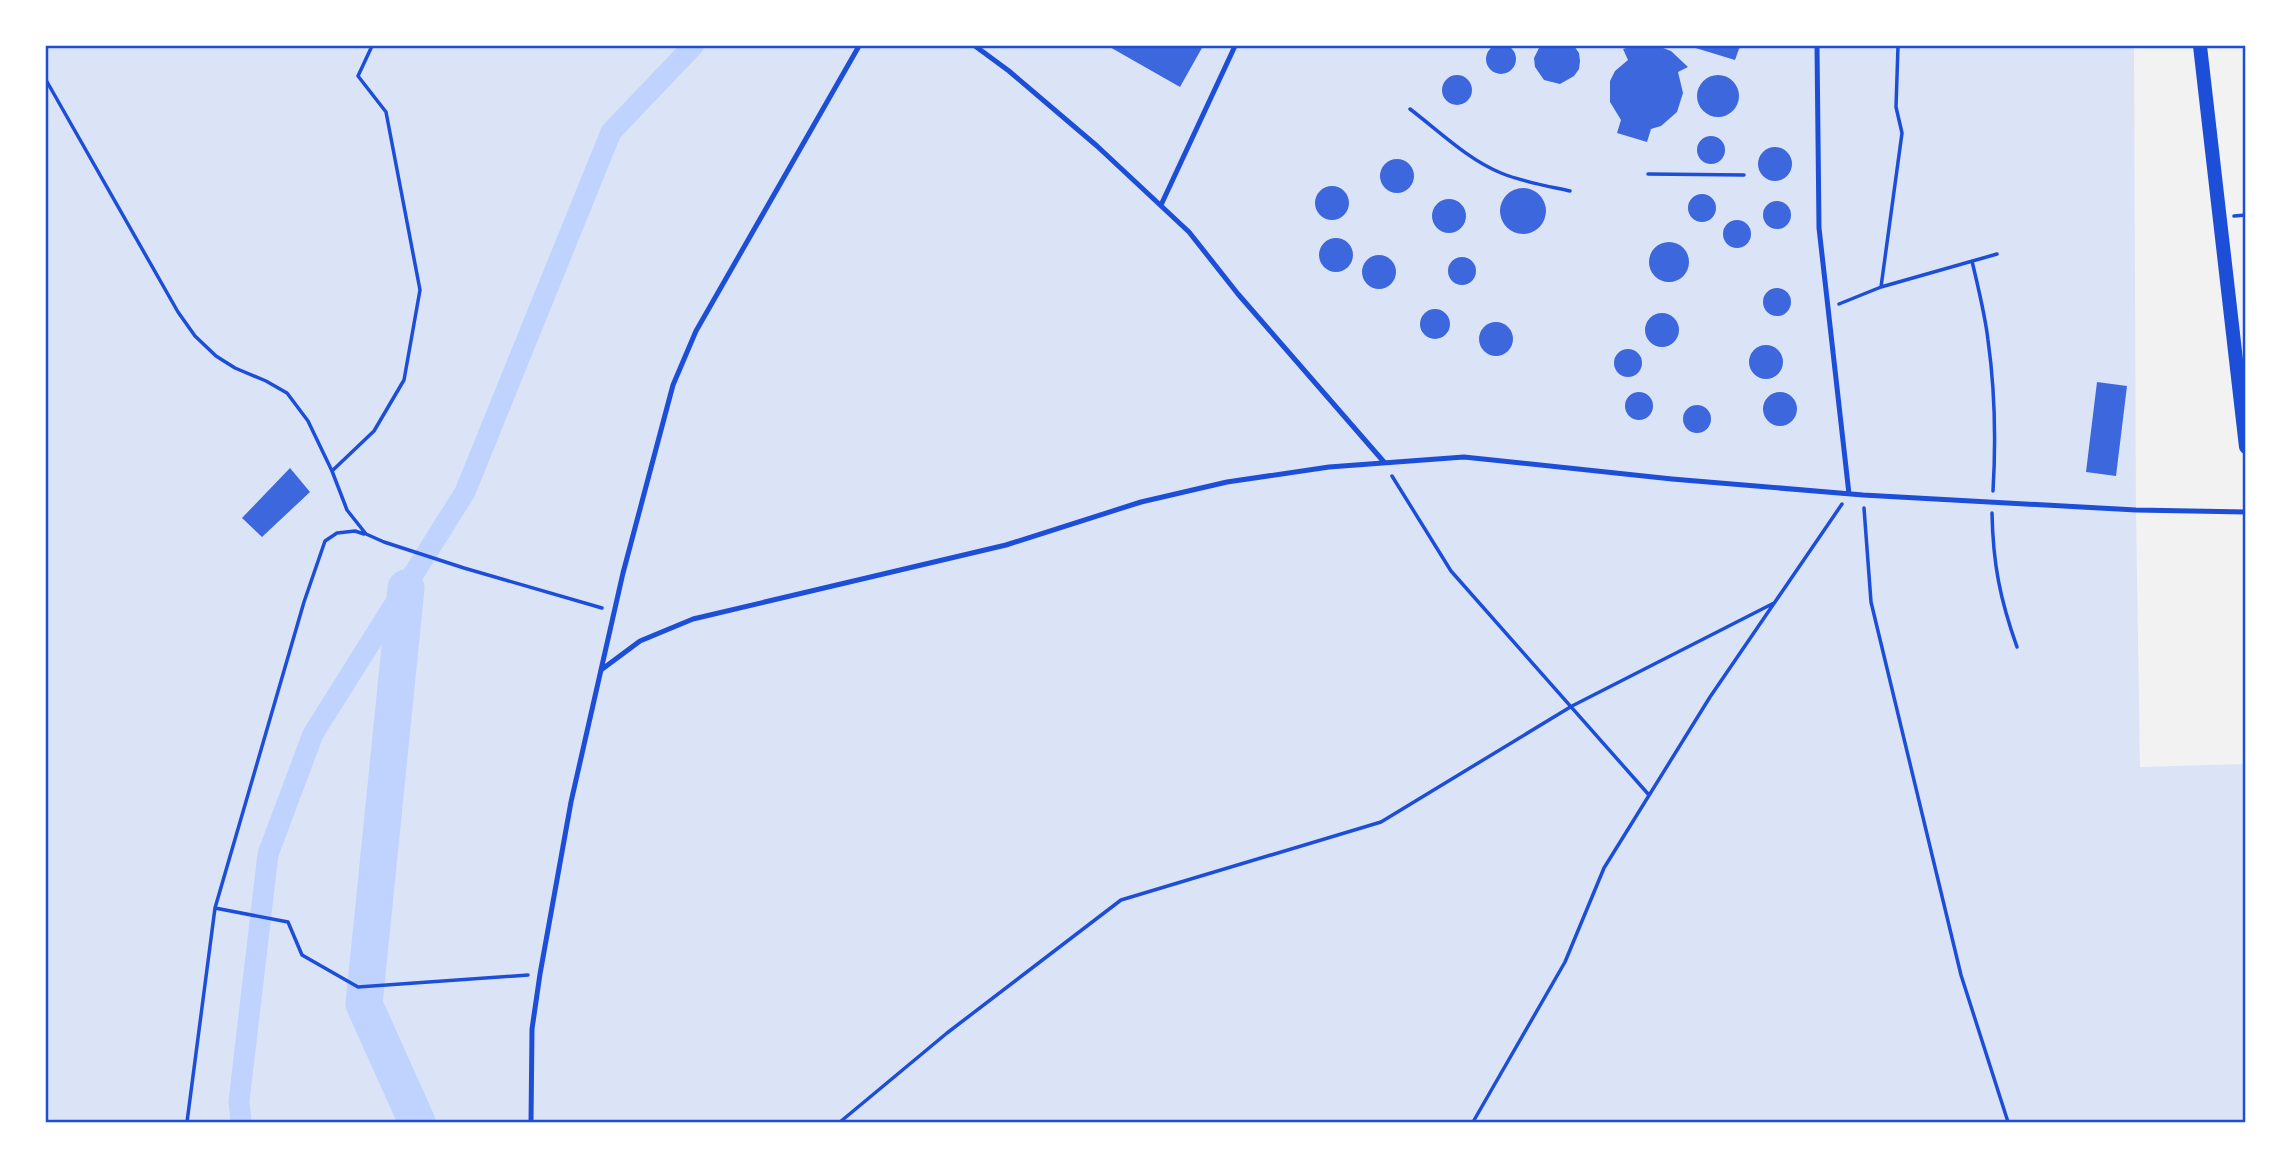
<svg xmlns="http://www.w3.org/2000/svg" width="2291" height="1168" viewBox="0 0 2291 1168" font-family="'Source Sans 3',sans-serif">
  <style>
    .green { fill: #dbe4f7 }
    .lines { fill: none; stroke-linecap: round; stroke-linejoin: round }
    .canal { stroke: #bfd3fe; stroke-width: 21 }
    .river { stroke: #bfd3fe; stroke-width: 37 }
    .building { fill: #3d67dc }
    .path { stroke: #1d4ed8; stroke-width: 3.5 }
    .service { stroke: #1d4ed8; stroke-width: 5 }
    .secondary { stroke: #1d4ed8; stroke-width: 14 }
    .neatline { fill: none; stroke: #1d4ed8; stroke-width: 2.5 }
  </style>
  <rect width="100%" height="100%" fill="#f2f2f2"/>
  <!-- green -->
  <path class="green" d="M46,46H2134L2136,510L2140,767L2245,764V1122H46Z"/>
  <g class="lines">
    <!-- canal -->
    <path class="canal" d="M241,1122L239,1101L268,854L313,734L465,492L611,132L693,46"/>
    <!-- river -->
    <path class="river" d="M406,588L364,1004L417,1122"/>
  </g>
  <!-- building -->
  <path class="building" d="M1486 59a15 15 0 1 1 30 0a15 15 0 1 1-30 0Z
    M1108,46H1203L1180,87Z
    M1540,46H1574L1579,53L1580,61L1579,69L1574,76L1560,84L1544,80L1535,67L1534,58Z
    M1633,46H1658L1671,51L1688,67L1678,72L1683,93L1677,112L1661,126L1651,129L1647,142L1617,133L1621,120L1610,102V81L1615,71L1628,60L1623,49Z
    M1689,46H1740L1735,60Z
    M1442 90a15 15 0 1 1 30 0a15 15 0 1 1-30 0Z
    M1697 96a21 21 0 1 1 42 0a21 21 0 1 1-42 0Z
    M1697 150a14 14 0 1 1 28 0a14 14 0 1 1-28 0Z
    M1758 164a17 17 0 1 1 34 0a17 17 0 1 1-34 0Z
    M1380 176a17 17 0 1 1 34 0a17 17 0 1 1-34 0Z
    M1315 203a17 17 0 1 1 34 0a17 17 0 1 1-34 0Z
    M1500 211a23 23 0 1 1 46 0a23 23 0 1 1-46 0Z
    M1688 208a14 14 0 1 1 28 0a14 14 0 1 1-28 0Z
    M1432 216a17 17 0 1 1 34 0a17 17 0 1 1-34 0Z
    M1763 215a14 14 0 1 1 28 0a14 14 0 1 1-28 0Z
    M1723 234a14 14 0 1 1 28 0a14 14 0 1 1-28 0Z
    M1319 255a17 17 0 1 1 34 0a17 17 0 1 1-34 0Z
    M1649 262a20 20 0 1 1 40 0a20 20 0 1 1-40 0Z
    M1362 272a17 17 0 1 1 34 0a17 17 0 1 1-34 0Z
    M1448 271a14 14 0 1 1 28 0a14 14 0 1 1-28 0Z
    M1763 302a14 14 0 1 1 28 0a14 14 0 1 1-28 0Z
    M1420 324a15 15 0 1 1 30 0a15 15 0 1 1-30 0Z
    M1645 330a17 17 0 1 1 34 0a17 17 0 1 1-34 0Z
    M1479 339a17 17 0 1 1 34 0a17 17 0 1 1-34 0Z
    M1749 362a17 17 0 1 1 34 0a17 17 0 1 1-34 0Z
    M1614 363a14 14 0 1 1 28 0a14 14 0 1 1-28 0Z
    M2097,382L2127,386L2116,476L2086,472Z
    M1625 406a14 14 0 1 1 28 0a14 14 0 1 1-28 0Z
    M1763 409a17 17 0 1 1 34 0a17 17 0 1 1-34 0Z
    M1683 419a14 14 0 1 1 28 0a14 14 0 1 1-28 0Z
    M290,468L310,492L262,537L242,518Z"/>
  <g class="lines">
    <!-- path -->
    <path class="path" d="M46,80L178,312L195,336L216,356L235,368L266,381L287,393L308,421L332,471L347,510L366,534L384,542L464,568L602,608
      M1410,109C1439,131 1467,159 1501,173C1523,182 1547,186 1570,191
      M1648,174L1744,175
      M2234,216L2246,215
      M1972,261C1978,287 1985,314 1988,340C1995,390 1996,441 1993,491
      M1881,287L1902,133L1896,107L1898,46
      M1839,304L1881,287L1997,254
      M332,471L374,431L404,380L420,290L386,112L358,76L372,46
      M1392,476L1451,571L1649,795
      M1864,508L1871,602L1961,975L2008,1122
      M1992,513C1993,564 2000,599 2017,647
      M215,908L288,922L302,955L358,987L528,975
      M187,1122L215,908L304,602L325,541L337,533L355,531L364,534
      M840,1122L947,1033L1121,900L1381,822L1572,706L1774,603
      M1473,1122L1565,962L1604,868L1710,697L1842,504"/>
    <!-- service -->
    <path class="service" d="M975,46L1009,71L1097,146L1189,232L1238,294L1384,462
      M1817,46L1819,228L1849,494
      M1161,205L1235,46
      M601,670L640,641L693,619L1006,545L1141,502L1227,482L1329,467L1464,457L1672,479L1863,495L2136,510L2246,512
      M531,1122L532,1029L540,974L571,802L623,573L673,385L696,331L859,46"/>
    <!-- secondary -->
    <path class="secondary" d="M2200,46L2246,447"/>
  </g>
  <!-- border -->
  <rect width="2291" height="1168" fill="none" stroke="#ffffff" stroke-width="94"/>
  <rect x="47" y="47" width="2197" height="1074" class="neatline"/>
</svg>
